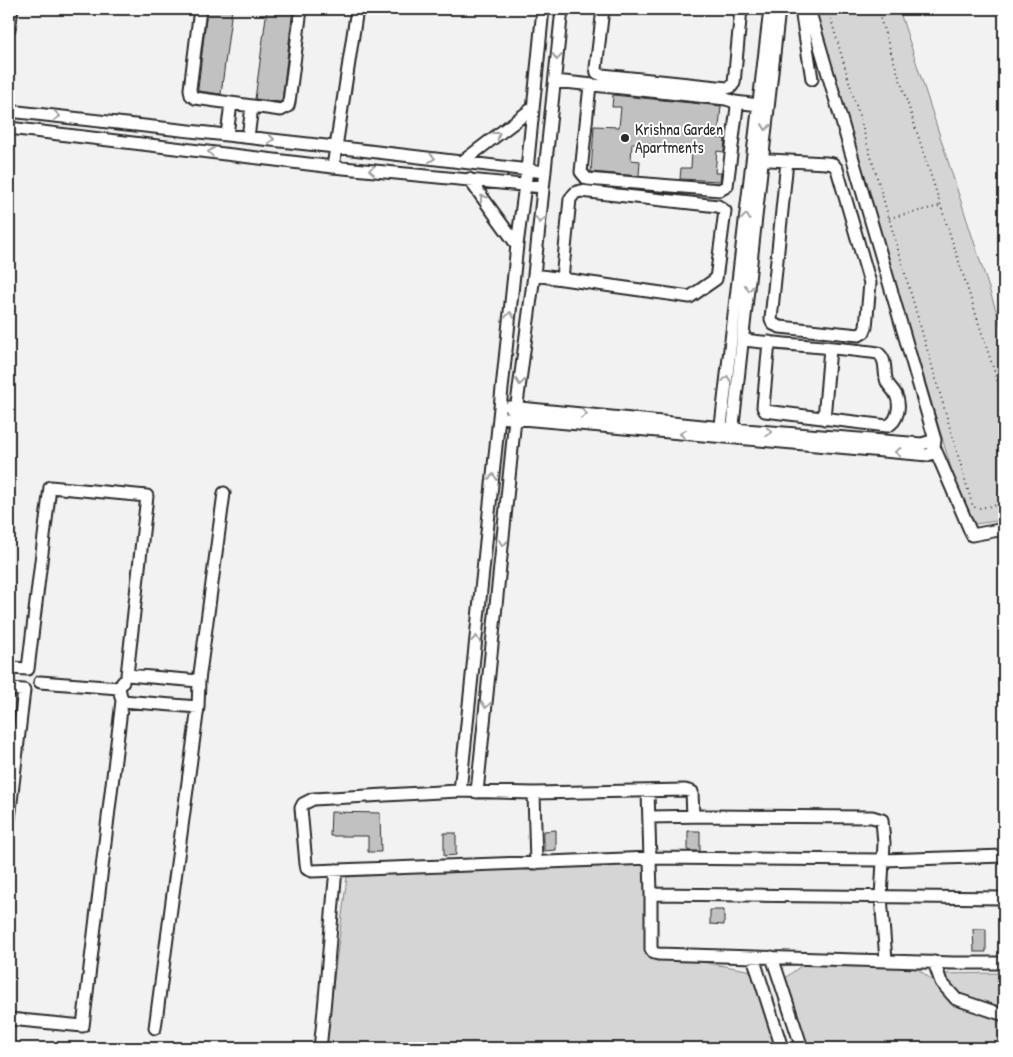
<svg xmlns="http://www.w3.org/2000/svg" width="1013" height="1057" viewBox="0 0 1013 1057" font-family="'Patrick Hand',sans-serif">
  <style>
    .park { fill: #d5d5d5; stroke: #808080 }
    .building { fill: #c1c1c1; stroke: #2b2b2b }
    .lines { fill: none; stroke-linecap: round; stroke-linejoin: round }
    .street-casing { stroke: #2b2b2b; stroke-width: 15 }
    .path { stroke: #2b2b2b; stroke-width: 2; stroke-dasharray: 1 4; stroke-linecap: butt }
    .street { stroke: #fff; stroke-width: 11 }
    .oneway { stroke: #a0a0a0 }
    .poi-dot { fill: #2b2b2b; stroke: #fff; stroke-width: 2 }
    .labels { text-anchor: middle; dominant-baseline: central; stroke-width: 4; stroke-linejoin: round; paint-order: stroke }
    .poi-label { font-size: 16px; fill: #2b2b2b; stroke: #fff; text-anchor: start }
  </style>
  <rect width="100%" height="100%" fill="#f2f2f2"/>
  <filter id="ink" filterUnits="userSpaceOnUse"><feTurbulence type="fractalNoise" baseFrequency=".02" numOctaves="2"/><feDisplacementMap in="SourceGraphic" scale="10" xChannelSelector="R" yChannelSelector="G"/><feConvolveMatrix kernelMatrix="1 2 1 2 8 2 1 2 1" color-interpolation-filters="sRGB"/></filter>
  <g filter="url(#ink)">
    <!-- park -->
    <path class="park" d="M814,9H899L1004,335V520L968,525Z
      M651,858L658,954L758,972L782,1048H325L347,877Z
      M811,958L908,961L956,999L1004,1020V1048H808L786,1000L780,982Z
      M1004,973V1013L973,1005L938,974Z"/>
    <!-- building -->
    <path class="building" d="M207,9H232L221,94L198,91V89Z
      M267,9H293L282,101L280,102L255,99Z
      M613,95L721,106L718,138L725,139L724,152L717,151L715,173H721L720,181L680,179L681,168H691L692,151L669,149V146L632,143L631,160L640,161L639,176L591,172L594,126L619,127L621,107H612Z
      M331,812L380,813L381,852H368V836H330Z
      M556,830V850L544,851V831Z
      M688,831H700V851H688Z
      M444,833H456V855L444,856Z
      M710,910H724V925L710,924Z
      M973,929H986V952H974Z"/>
    <g class="lines">
      <defs>
        <path id="street" d="M200,9L190,89L191,95L195,98L281,110L288,106L289,102L301,9
          M603,9L596,68L597,73L602,75L727,88L731,87L734,83L741,9
          M801,9L812,79
          M9,29L12,9
          M555,81L726,99L735,102L737,107L727,186L720,190L587,179L581,172L590,85
          M735,102L759,105
          M9,111L335,147L545,172
          M9,128L333,167L543,187
          M227,135L231,103
          M248,137L252,107
          M762,160H770L826,163L833,164L837,169L870,283L866,327L864,332L859,335L780,327L773,324L771,319L787,161
          M462,162L533,108
          M333,167L357,9
          M469,179L517,245
          M534,275L690,297L716,279L725,211L718,206L580,191L575,193L570,199L562,279
          M743,340C788,345 834,347 878,353C888,361 883,372 887,382C889,387 894,390 896,395C901,405 898,422 887,426L765,411L763,407L769,342
          M510,407L733,429L922,444L935,440
          M499,417L928,455L933,452L935,440L809,9
          M824,419L830,348
          M720,434L770,9
          M732,434L779,9
          M935,449L972,535L1004,529
          M9,668L28,669L50,487L147,496L127,675L199,681L224,493
          M40,682L119,688L123,682
          M9,689L24,690L9,819
          M122,701L198,707L155,1028
          M198,707L199,681
          M460,791L517,245L527,170L543,9
          M648,791L651,894L1004,898
          M477,792L515,419L534,275L562,9
          M534,793L536,863
          M693,816L692,792L685,790L534,793L458,791L313,799L303,804L301,808L306,864L307,869L312,871L651,858L883,860L1004,856
          M649,817L708,816L872,817L882,820L884,843L881,897L886,960
          M651,894V949L654,953L658,954L954,963H1004
          M753,957L782,1048
          M772,957L802,1048
          M934,962L941,982L956,999L1004,1015
          M9,1019L83,1026L122,701L119,688
          M320,1048C327,989 330,929 336,870"/>
      </defs>
      <!-- street casing -->
      <use href="#street" class="street-casing"/>
      <!-- path -->
      <path class="path" d="M828,9L973,507L979,508L1004,504
        M877,9L1004,401
        M889,218L940,206"/>
      <!-- street -->
      <use href="#street" class="street"/>
    </g>
    <!-- one-way arrows -->
    <defs><path id="oneway-chevron" d="M-2-3.5L2.5 0L-2 3.5" fill="none" stroke-width="1.6" stroke-linecap="round" stroke-linejoin="round" transform="scale(1.25)"/></defs>
    <g class="oneway">
      <use href="#oneway-chevron" transform="translate(557 57) rotate(96)"/>
      <use href="#oneway-chevron" transform="translate(57 116) rotate(6)"/>
      <use href="#oneway-chevron" transform="translate(766 127) rotate(96)"/>
      <use href="#oneway-chevron" transform="translate(497 135) rotate(-37)"/>
      <use href="#oneway-chevron" transform="translate(271 139) rotate(6)"/>
      <use href="#oneway-chevron" transform="translate(211 152) rotate(-173)"/>
      <use href="#oneway-chevron" transform="translate(432 158) rotate(7)"/>
      <use href="#oneway-chevron" transform="translate(372 170) rotate(-175)"/>
      <use href="#oneway-chevron" transform="translate(483 198) rotate(-126)"/>
      <use href="#oneway-chevron" transform="translate(746 217) rotate(-83)"/>
      <use href="#oneway-chevron" transform="translate(540 220) rotate(96)"/>
      <use href="#oneway-chevron" transform="translate(749 288) rotate(96)"/>
      <use href="#oneway-chevron" transform="translate(510 315) rotate(-84)"/>
      <use href="#oneway-chevron" transform="translate(727 379) rotate(-83)"/>
      <use href="#oneway-chevron" transform="translate(520 382) rotate(97)"/>
      <use href="#oneway-chevron" transform="translate(584 414) rotate(6)"/>
      <use href="#oneway-chevron" transform="translate(769 432) rotate(5)"/>
      <use href="#oneway-chevron" transform="translate(683 434) rotate(-175)"/>
      <use href="#oneway-chevron" transform="translate(898 452) rotate(-175)"/>
      <use href="#oneway-chevron" transform="translate(493 477) rotate(-84)"/>
      <use href="#oneway-chevron" transform="translate(503 543) rotate(96)"/>
      <use href="#oneway-chevron" transform="translate(476 639) rotate(-84)"/>
      <use href="#oneway-chevron" transform="translate(486 705) rotate(96)"/>
    </g>
  </g>
  <!-- markers -->
  <circle class="poi-dot" cx="625" cy="138" r="5"/>
  <g class="labels">
    <!-- poi labels -->
    <g class="poi-label">
      <text x="635" y="129">Krishna Garden<tspan x="635" dy="18">Apartments</tspan></text>
    </g>
  </g>
  <!-- margin -->
  <rect width="1013" height="1057" fill="none" stroke="#fff" stroke-width="30"/>
  <rect x="15" y="15" width="983" height="1027" fill="none" stroke="#2b2b2b" stroke-width="2" filter="url(#ink)"/>
</svg>
